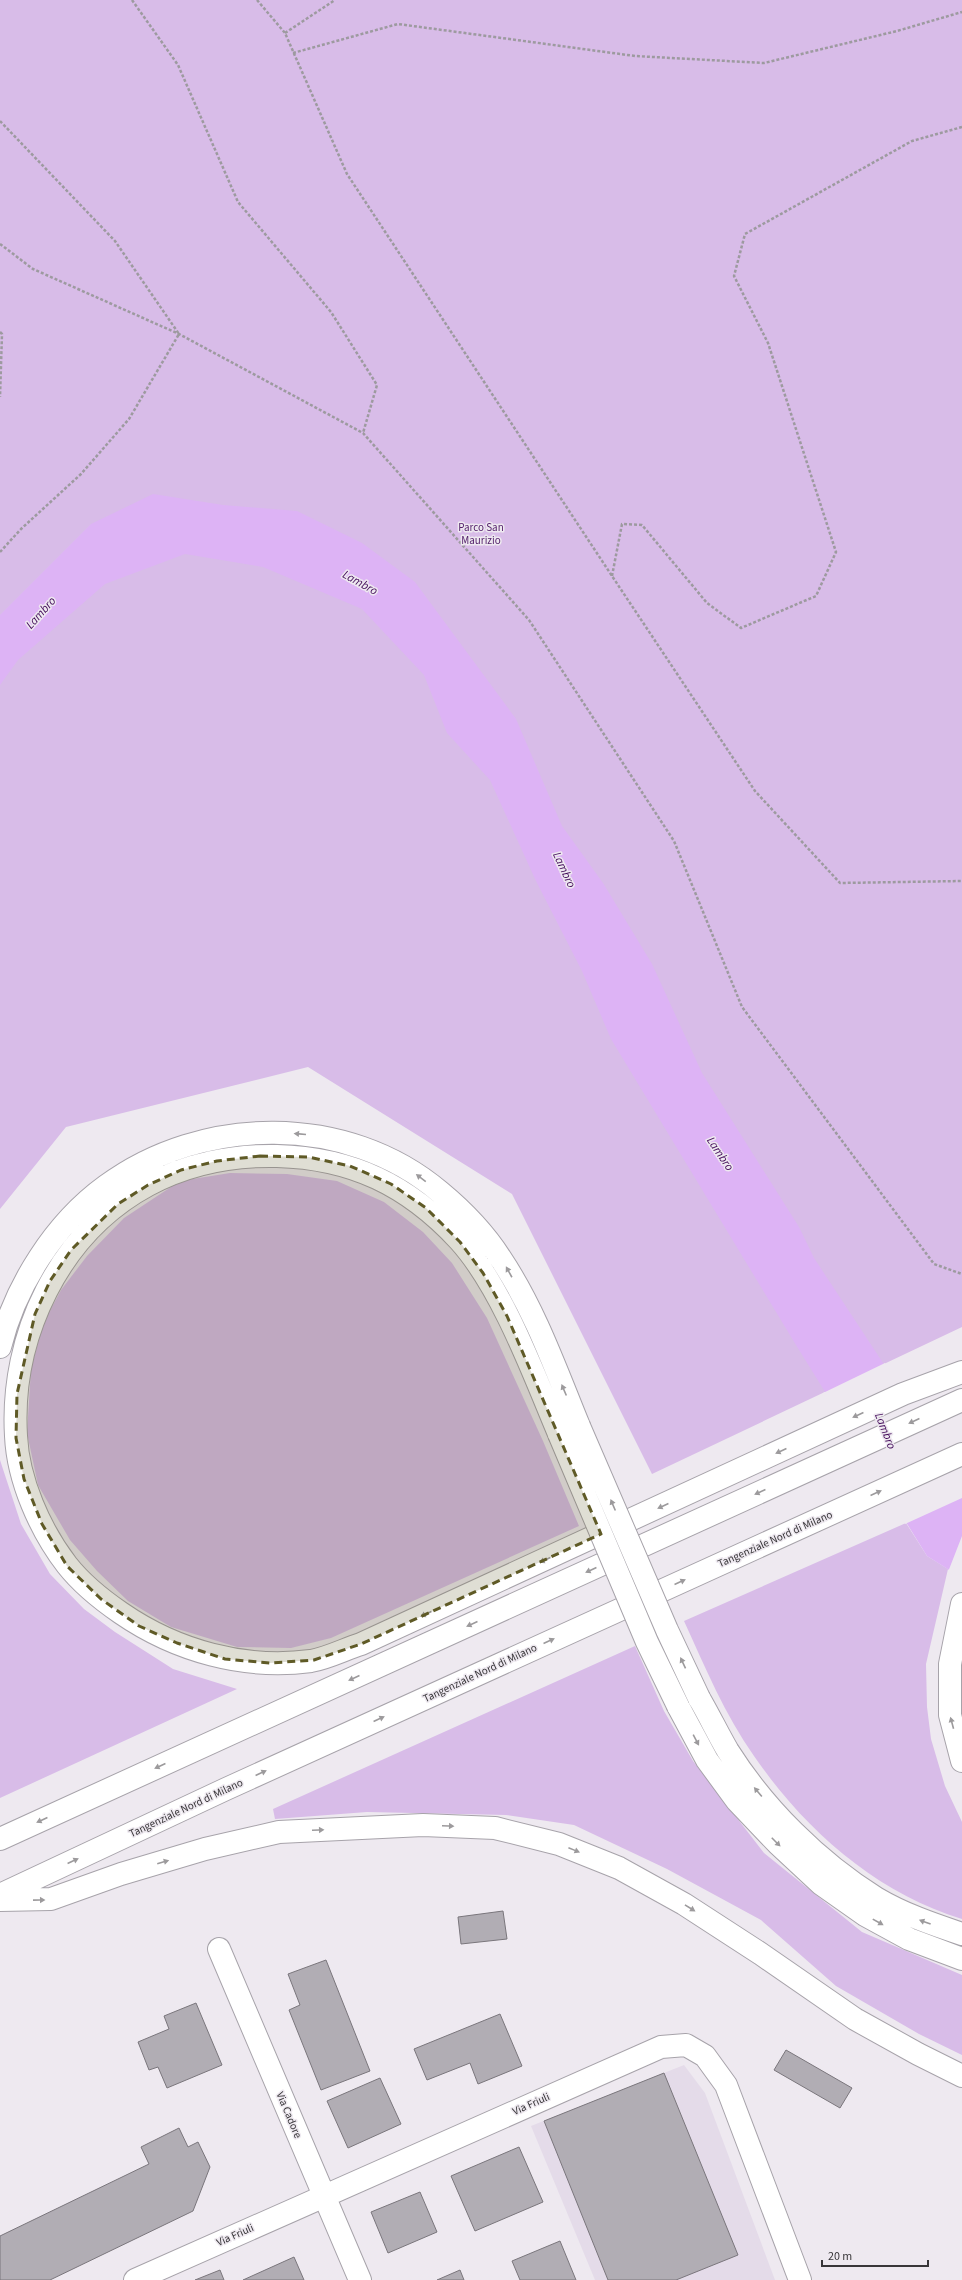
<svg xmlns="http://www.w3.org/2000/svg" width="962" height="2280" viewBox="0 0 962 2280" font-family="'Source Sans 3',sans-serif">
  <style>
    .built { fill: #e4dbe9 }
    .green { fill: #d8bce8 }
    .water { fill: #ddb3f5 }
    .pier { fill: #eee9f0 }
    .building { fill: #b1adb4; stroke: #7a767c }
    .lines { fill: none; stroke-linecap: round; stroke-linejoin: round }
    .minor-casing { stroke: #a7a3aa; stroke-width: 24 }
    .highway-casing { stroke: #a7a3aa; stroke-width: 24 }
    .path { stroke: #9d9a9f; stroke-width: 2.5; stroke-dasharray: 3 2; stroke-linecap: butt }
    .minor { stroke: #fff; stroke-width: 22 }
    .highway { stroke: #fff; stroke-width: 22 }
    .highway-bridge-casing { stroke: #a7a3aa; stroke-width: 24; stroke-linecap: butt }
    .highway-bridge { stroke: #fff; stroke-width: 22 }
    .oneway { fill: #9c9a9c }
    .marked { fill: #5f5a26; fill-opacity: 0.2; stroke: #5f5a26; stroke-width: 3; stroke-dasharray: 8 5; stroke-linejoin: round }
    .labels { text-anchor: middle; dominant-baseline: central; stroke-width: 3; stroke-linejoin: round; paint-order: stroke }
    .park-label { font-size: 11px; fill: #521e6a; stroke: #eee9f0 }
    .street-label { font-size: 11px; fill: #383639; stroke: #eee9f0 }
    .water-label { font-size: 12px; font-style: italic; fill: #440d5b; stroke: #eee9f0 }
  </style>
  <rect width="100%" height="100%" fill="#eee9f0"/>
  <!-- built -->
  <path class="built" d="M684,2065L705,2093L775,2280H595L531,2126Z"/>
  <!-- green -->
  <path class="green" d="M0,0H962V1327L652,1474L512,1194L308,1067L66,1127L0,1209Z
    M230,1173L287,1174L337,1181L384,1202L423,1232L452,1263L487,1318L543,1441L579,1526L331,1638L291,1648L237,1647L171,1627L128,1601L97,1571L70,1540L38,1485L27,1433L31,1369L43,1324L61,1290L87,1256L124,1218L180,1181Z
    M0,1460L21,1524L50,1574L84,1609L115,1632L173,1669L237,1689L0,1798Z
    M906,1523L927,1556L948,1569L926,1664L927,1707L931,1739L945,1786L962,1822V1919C876,1893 804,1829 754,1756C725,1715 705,1667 684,1621Z
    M635,1646L664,1711L693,1761L764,1853L862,1932L962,1975V2055L919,2034L836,1986L761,1920L667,1869L574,1825L506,1815L367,1812L275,1819L273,1809Z"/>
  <!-- water -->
  <path class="water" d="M153,494L223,505L297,511L362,543L415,582L516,719L562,826L603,883L652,964L702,1073L799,1227L814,1258L962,1483V1578L927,1556L796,1345L611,1039L582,971L536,881L490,780L447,733L424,675L362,609L263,567L185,554L105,584L18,660L0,685V615L91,524Z"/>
  <!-- pier -->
  <path class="pier" d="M885,1363L962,1479V1498L905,1524L823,1393Z
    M962,1536V1580L948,1572Z"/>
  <!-- building -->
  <path class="building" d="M503,1911L507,1939L461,1944L458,1917Z
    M326,1960L370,2071L321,2090L289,2010L300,2005L288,1974Z
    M196,2003L222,2065L167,2088L158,2067L149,2070L138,2042L169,2029L164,2016Z
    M500,2014L522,2066L478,2084L470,2063L427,2080L414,2049Z
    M786,2050L852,2088L840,2108L774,2070Z
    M664,2073L738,2255L676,2280H608L544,2121Z
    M380,2078L401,2124L348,2148L327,2101Z
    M179,2128L188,2147L198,2142L210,2167L193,2211L50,2280H0V2236L149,2164L141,2147Z
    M519,2147L543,2202L475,2231L451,2176Z
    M420,2192L437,2232L388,2253L371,2212Z
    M560,2241L576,2280H520L512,2261Z
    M294,2257L304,2280H243Z
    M220,2270L224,2280H195Z
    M460,2270L464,2280H437Z"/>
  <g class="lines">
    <defs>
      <path id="minor" d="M219,1949L360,2280
        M135,2280L661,2047L686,2045L705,2056L726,2085L800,2280"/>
      <path id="highway" d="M0,1347C15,1286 55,1223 106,1186C202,1115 347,1113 440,1192C463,1211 485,1234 501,1259C535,1310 556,1370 579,1426
        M559,1434C534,1375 502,1287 459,1240C408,1185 352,1158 277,1156C233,1155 187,1164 148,1185C59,1233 10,1336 16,1436C18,1480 40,1530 67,1565C82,1584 102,1600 121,1613C176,1651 245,1670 311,1661C328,1658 345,1649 361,1644L903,1394L962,1372
        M962,1604L950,1664V1715L962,1761
        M699,1698C709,1715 718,1734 728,1751C764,1808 818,1862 876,1898C903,1914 932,1924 962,1934
        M678,1706L707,1760L737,1801L778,1844L821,1884L865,1915L909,1939L962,1959
        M0,1839L962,1400
        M0,1895L226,1789L962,1454
        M0,1900L51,1899L121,1874L205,1849L279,1832L423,1825L495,1828L559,1844L619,1868L684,1904L761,1954L855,2019L918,2054L962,2076"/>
    </defs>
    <!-- minor casing -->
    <use href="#minor" class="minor-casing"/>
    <!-- highway casing -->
    <use href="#highway" class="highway-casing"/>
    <!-- path -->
    <path class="path" d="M132,0L178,65L238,202L331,312L377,385L363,433
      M257,0L285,33L347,174L612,576L755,791L840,883L962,881
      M285,33L335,0
      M293,53L398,24L635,56L764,63L897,31L962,12
      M0,121L115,241L179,334
      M0,244L33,269L179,334L363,433L529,620L674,841L742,1007L934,1264L962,1274
      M0,332L2,334L0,397
      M0,552L21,529L81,474L129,419L179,334
      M612,576L622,524L642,525L707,603L741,628L816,596L836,552L768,343L734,276L745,234L912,141L962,127"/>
    <!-- minor -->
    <use href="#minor" class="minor"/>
    <!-- highway -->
    <use href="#highway" class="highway"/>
    <defs>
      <path id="highway-bridge" d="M579,1426L667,1630L699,1698
        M559,1434L647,1642L678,1706"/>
    </defs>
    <!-- highway-bridge casing -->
    <use href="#highway-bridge" class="highway-bridge-casing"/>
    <!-- highway-bridge -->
    <use href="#highway-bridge" class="highway-bridge"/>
  </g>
  <!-- one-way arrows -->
  <defs><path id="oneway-solid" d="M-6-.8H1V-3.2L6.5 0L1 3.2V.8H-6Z"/></defs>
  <g class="oneway">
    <use href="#oneway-solid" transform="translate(300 1134) rotate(-175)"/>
    <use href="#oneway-solid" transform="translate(421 1178) rotate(-143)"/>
    <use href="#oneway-solid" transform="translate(509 1272) rotate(-119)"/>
    <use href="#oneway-solid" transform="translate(564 1390) rotate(-113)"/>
    <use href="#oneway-solid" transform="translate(858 1415) rotate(155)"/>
    <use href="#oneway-solid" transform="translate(914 1421) rotate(155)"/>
    <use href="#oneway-solid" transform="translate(781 1451) rotate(155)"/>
    <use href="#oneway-solid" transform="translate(760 1492) rotate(155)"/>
    <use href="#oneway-solid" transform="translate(876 1493) rotate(-24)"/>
    <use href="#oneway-solid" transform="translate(613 1505) rotate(-113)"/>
    <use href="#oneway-solid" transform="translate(663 1506) rotate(155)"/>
    <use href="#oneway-solid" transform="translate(545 1560) rotate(155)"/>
    <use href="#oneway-solid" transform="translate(591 1570) rotate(155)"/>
    <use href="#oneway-solid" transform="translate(680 1582) rotate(-24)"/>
    <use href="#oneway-solid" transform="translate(426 1614) rotate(155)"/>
    <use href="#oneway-solid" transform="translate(472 1624) rotate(156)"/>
    <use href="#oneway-solid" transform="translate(549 1641) rotate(-24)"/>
    <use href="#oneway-solid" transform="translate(683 1663) rotate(-115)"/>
    <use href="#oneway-solid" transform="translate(354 1678) rotate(156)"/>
    <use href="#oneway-solid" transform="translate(379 1719) rotate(-25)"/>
    <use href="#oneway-solid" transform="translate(952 1723) rotate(-105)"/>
    <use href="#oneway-solid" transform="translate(696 1740) rotate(62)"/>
    <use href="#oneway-solid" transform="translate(160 1766) rotate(155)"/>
    <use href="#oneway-solid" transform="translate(261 1773) rotate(-25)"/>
    <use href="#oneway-solid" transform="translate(758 1792) rotate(-130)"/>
    <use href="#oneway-solid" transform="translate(42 1820) rotate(155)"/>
    <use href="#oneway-solid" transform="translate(448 1826) rotate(2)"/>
    <use href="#oneway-solid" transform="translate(318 1830) rotate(-2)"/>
    <use href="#oneway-solid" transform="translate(776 1842) rotate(45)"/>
    <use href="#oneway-solid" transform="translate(574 1850) rotate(22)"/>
    <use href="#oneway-solid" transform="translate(73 1861) rotate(-25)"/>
    <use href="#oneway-solid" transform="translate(163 1862) rotate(-16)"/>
    <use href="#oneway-solid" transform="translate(39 1900) rotate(-1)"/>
    <use href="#oneway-solid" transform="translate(690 1908) rotate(32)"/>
    <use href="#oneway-solid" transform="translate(878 1922) rotate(29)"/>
    <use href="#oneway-solid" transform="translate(925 1922) rotate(-160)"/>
  </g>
  <!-- marked area -->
  <path class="marked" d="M260,1156L308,1157L350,1166L391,1184L426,1208L460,1242L483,1273L507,1316L601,1534L361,1644L314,1660L270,1663L225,1659L177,1643L139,1626L101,1599L67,1566L42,1524L24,1479L16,1438L17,1394L35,1314L50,1281L71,1250L118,1204L148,1185L181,1170L217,1161Z"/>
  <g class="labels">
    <!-- park labels -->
    <g class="park-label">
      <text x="481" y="527">Parco San<tspan x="481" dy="13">Maurizio</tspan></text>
    </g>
    <!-- street labels -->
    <g class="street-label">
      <text transform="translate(775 1539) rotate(-24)">Tangenziale Nord di Milano</text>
      <text transform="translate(480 1673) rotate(-25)">Tangenziale Nord di Milano</text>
      <text transform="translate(186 1808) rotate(-25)">Tangenziale Nord di Milano</text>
      <text transform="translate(531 2104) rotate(-24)">Via Friuli</text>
      <text transform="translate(289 2115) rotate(67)">Via Cadore</text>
      <text transform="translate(235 2235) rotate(-24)">Via Friuli</text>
    </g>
    <!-- water labels -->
    <g class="water-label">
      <text transform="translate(360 583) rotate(29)">Lambro</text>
      <text transform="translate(41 613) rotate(-48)">Lambro</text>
      <text transform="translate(564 870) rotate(65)">Lambro</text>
      <text transform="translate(720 1154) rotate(56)">Lambro</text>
      <text transform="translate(885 1431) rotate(68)">Lambro</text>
    </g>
  </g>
  <!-- scale -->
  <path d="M822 2260v6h106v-6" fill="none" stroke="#383639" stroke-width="2"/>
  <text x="828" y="2260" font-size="12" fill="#383639" stroke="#eee9f0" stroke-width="3" paint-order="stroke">20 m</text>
</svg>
